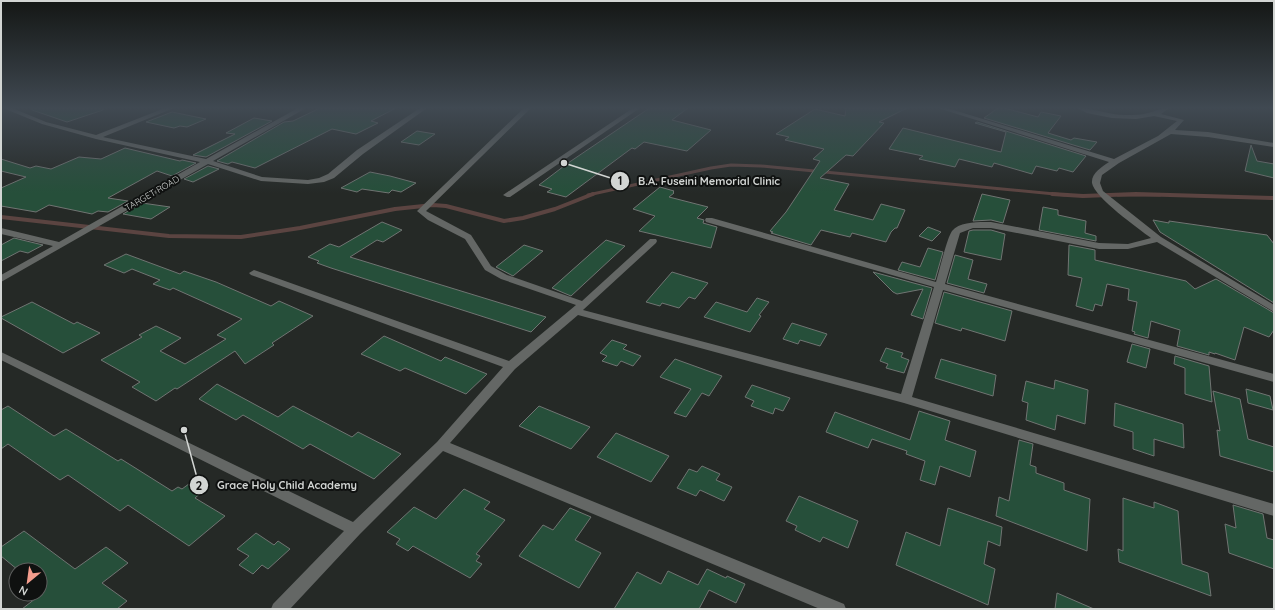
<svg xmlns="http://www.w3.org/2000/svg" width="1275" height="610" viewBox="0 0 1275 610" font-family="Quicksand,sans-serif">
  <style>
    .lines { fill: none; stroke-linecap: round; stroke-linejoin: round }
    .stream-far1 { stroke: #5b4441; stroke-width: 3 }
    .stream { stroke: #5b4441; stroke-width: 4 }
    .building { fill: #264f3a; stroke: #707472 }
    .minor { fill: #646765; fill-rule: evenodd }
    .labels { text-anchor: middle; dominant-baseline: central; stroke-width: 4; stroke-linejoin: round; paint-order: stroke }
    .far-street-label { font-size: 9px; fill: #d2d5d3; stroke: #0f1110 }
    .leader { fill: none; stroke: #d2d5d3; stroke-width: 1.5 }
    .callout-dot { fill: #d2d5d3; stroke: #0f1110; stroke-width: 1.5 }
    .mark-label { font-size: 12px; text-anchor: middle; font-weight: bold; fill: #111 }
    .callout-label { font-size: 11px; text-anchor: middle; font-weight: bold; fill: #d2d5d3; stroke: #0f1110; stroke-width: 4; stroke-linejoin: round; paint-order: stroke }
  </style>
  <rect width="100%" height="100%" fill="#252926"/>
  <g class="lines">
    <!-- stream-far1 -->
    <path class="stream-far1" d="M588,195L711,168L731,165L761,166L1065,195
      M1118,195H1160"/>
    <!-- stream -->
    <path class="stream" d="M1052,194L1083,196L1136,194L1274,198
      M1,217L169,236L241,237L300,228L395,209L433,205L446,206L504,221L523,218L555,209L593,194"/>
  </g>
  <!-- building -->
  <path class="building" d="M32,108H103V110L67,122L32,110Z
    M320,108H396L371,121L378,123L356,134L332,129L255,168L232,162L228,164L217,161L284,122L293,121Z
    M653,108H688L672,120L711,130L687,151L644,142L635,149L632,148L566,197L547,192L552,189L539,185L568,163L648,109Z
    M846,108H907L879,122L884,123L853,156L846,155L820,178L849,184L834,210L873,220L881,204L905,210L897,228H895L891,232L886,242L852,233L850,237L821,230L811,245L771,233L773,232L770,231L786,212L820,161L813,159L824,149L785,140L789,137L776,134L815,109L845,116Z
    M998,108H1004L1038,117L1041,112L1061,116L1048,133L1071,140L1074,138L1097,142L1090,150L984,118Z
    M172,112L206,119L187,127L180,126L174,128L146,122Z
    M254,118L272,121L206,157L193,155L235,134L226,133Z
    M977,122L1086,156L1073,172L1059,168L1057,171L1036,166L1032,174L994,163L992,167L959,159L955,167L919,159L923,156L889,149L903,128L1001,152L1006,132L975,123Z
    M417,131L435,134L419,145L401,142Z
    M1251,145L1257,161L1274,164V178L1245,171Z
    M125,148L180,161L182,160L196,163L172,176L157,171L108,198L128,201L108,212L98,211L92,214L49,205L36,212L1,206V188L26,177L1,171V159L30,168L36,166L51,169L79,157L101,159Z
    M208,166L219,169L193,182L184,179Z
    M370,172L390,176L416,183L401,192L392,190L389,193L362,189L357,192L341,188Z
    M660,187L674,191L673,192L674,193L669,197L708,207L697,218L704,220L703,223L717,227L711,248L639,231L655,216L633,209Z
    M982,194L1010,200L1003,223L991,220L973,221Z
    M142,203L170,207L151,219L123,214Z
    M1043,207L1058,210V215L1086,221L1085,233L1096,236V241L1039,230Z
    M1153,220L1169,223V221L1267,235L1274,244V303L1160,232Z
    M382,222L402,230L383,242L377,240L350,257L546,317L531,332L331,268L317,263L319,261L308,257L330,244L339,247Z
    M928,227L941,232L932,241L919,236Z
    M973,230H991L1005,234L1001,260L964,252L969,231Z
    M14,238L43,245L28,253L20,251L1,261V245Z
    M606,240L625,246L571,296L552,288Z
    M524,245L543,251L513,276L496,267Z
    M1069,245L1095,250V260L1186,281L1195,289L1216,279L1274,313V330L1269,337L1244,327L1235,360L1215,353V354L1209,352V355L1177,346L1180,330L1151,321L1148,338L1134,334L1135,332L1132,331L1137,302L1128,300L1129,289L1107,284L1102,306L1095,304L1093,311L1076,306L1082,278L1068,275Z
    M928,248L943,252L935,280L898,270L902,262L920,267Z
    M126,254L180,274L184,271L216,282L271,306L279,301L313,316L272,343L274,345L245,364L235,351L177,389L175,388L156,401L132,387L140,382L101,360L142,337L139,335L156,326L181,338L160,351L185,364L226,339L217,335L242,319L173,288L170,290L153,284L160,280L132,269L124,273L104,265Z
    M955,255L973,260L968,279L987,284L984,293L947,283Z
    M672,272L708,283L695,299L689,297L679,308L662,303L660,306L646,302Z
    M873,272L932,288L923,319L911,315L923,289L897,294L893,292Z
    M944,292L1012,311L1005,341L962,328L961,331L935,323Z
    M757,298L769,302L759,315L761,316L750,332L704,317L716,302L747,312Z
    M32,302L74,324L77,322L100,333L63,353L1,318V317Z
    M792,323L827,334L820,346L800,340L798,344L783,339Z
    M384,336L441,361L445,357L487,374L466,394L405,368L400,371L361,354Z
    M612,340L627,345L623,349L641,356L633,366L621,361L617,366L602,361L607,356L600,353Z
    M1132,344L1150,349L1146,368L1127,362Z
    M886,348L903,353L901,357L909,360L904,373L886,368L888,364L880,361Z
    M1175,356L1209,366L1212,402L1185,394V368L1174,364Z
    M675,359L722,376L709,396L702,393L686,417L674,413L691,389L660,377Z
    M941,359L996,375L993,396L935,378Z
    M1055,380L1088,390L1085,424L1057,415L1055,430L1026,420L1028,403L1022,401L1026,381L1054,389Z
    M217,384L278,417L293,406L352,437L358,432L401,454L374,479L310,444L303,449L243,415L236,420L199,399Z
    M752,385L790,398L783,411L775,408L773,414L751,406L754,401L745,397Z
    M1246,389L1270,396L1273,410L1248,403Z
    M1213,391L1240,399L1248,439L1274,447V472L1220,456L1217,430L1220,431Z
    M1115,403L1183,424L1184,448L1154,439V456L1133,449V432L1114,426Z
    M8,406L54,436L66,429L118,461L121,459L172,491L178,487L182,489L197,478L209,486L195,498L225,516L189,546L128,505L120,511L68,475L60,480L8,444L1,449V410Z
    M539,406L590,427L571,449L519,426Z
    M919,411L950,421L945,440L976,451L970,477L940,466L935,485L920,480L925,461L906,454L907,451L872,439L868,448L826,432L835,412L910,440Z
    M616,433L669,456L651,482L597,457Z
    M1019,440L1033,444L1030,465L1036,467V473L1064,483V490L1090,499L1087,551L996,516L999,497L1009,501Z
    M702,466L720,474L716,480L732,487L724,501L700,490L696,496L677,488L689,469L697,472Z
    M464,489L490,502L484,509L505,520L476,554L480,556L476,561L482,564L470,578L413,546L408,551L396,544L400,539L387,532L414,507L436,519Z
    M799,496L858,521L848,548L823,537L820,542L795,530L797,526L786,521Z
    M1123,498L1154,508V502L1178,511L1182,564L1208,573L1211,596L1119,562L1118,549L1123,551Z
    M1233,505L1263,514L1267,538L1274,540V569L1229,553L1225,524L1236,528Z
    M570,508L591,517L575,540L601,553L579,588L519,556L543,525L553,530Z
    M948,508L1002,527L1000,546L988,541L984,564L995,569L988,605L896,565L906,532L940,546Z
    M24,531L75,569L106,547L128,563L102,583L127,601L117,609H22L40,595V570H18L1,556V547Z
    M256,533L274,545L278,541L290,549L268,569L262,565L253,574L239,565L249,556L237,549Z
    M707,569L726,578L727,576L745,584L736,603L709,590L699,609H614L637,572L661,584L668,571L698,585Z
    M1057,593L1094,609H1055Z"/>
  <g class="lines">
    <!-- minor -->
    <path class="minor" d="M3,108H12L46,122L96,135L165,108H174L103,137L206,159L298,108H306L213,161L262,177L308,180L319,178L328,174L357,150L420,108H427L363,154L334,178L324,182L308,184L261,181L208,164L1,282V275L53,246L1,234V228L59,242L200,162L96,139L42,124Z
      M524,108H531L426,211L471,235L491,266L507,275L582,301L650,239H656L657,241L656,243L583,310L901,394L934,287L706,222L705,220L706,218H712L936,282C939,272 947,238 952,231C960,221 980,222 991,222L1099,243L1128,244L1151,238C1139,229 1094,197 1092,183C1091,173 1102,167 1109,162L938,108H947L1114,159L1158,136L1177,121L1154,116L1136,119L1112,118L1087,113L1077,108C1093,108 1109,115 1126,115C1134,115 1141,115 1148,113C1156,111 1161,108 1169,108L1161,114L1184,120L1175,130L1208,132L1274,143V147L1208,137L1171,134L1119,163L1102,175L1100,183L1103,191L1161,237L1274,305V312L1157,242L1128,249H1099L991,228H973L960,233L945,284L1274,374V382L943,290L912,397L1274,504V516L904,403L578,315L515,369L450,443L844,604L846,609H820L443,451L360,534L290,609H271L273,604L344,531L1,360V352L353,522L437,442L503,367L251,275L249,273L254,270L257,271L509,361L576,305L501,279L485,270L465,239L428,220L417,211Z
      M633,108H640L510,197H507L503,195Z"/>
  </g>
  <!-- sky -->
  <linearGradient id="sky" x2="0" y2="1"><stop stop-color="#141715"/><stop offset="0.56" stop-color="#404952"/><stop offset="1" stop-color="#404952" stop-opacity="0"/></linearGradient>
  <rect width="1275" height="193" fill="url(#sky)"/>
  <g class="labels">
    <!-- far-street labels -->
    <g class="far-street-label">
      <text transform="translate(152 193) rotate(-30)">TARGET ROAD</text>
    </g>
  </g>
  <!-- callouts -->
  <path class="leader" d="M564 163L620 181M184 430L199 485"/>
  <g class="callout-dot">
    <circle cx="564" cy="163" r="4"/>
    <circle cx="184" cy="430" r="4"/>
    <circle cx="620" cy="181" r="10"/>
    <circle cx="199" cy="485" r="10"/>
  </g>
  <g class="mark-label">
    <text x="620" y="185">1</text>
    <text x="199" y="490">2</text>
  </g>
  <g class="callout-label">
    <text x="709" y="185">B.A. Fuseini Memorial Clinic</text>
    <text x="287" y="489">Grace Holy Child Academy</text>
  </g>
  <!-- border -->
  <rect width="1275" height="610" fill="none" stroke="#d2d5d3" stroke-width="4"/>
  <!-- north arrow -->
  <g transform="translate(28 582) rotate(209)"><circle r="19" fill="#0f1110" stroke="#5d5f5e"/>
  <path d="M0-3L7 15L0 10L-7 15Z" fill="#f49d8d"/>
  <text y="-6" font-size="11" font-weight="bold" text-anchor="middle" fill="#d2d5d3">N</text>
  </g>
</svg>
